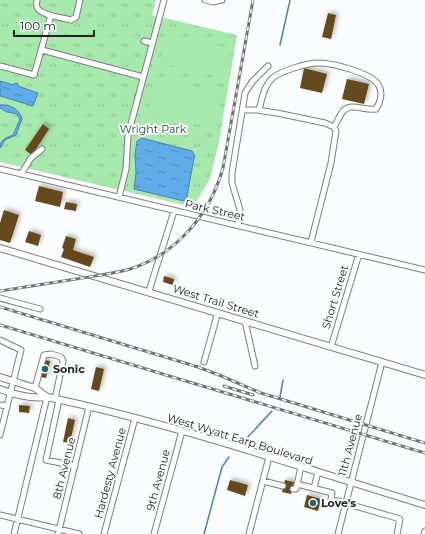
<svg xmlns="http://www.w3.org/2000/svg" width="425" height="534" viewBox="0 0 425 534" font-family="Montserrat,sans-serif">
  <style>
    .grass { fill: url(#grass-tufts) }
    .pitch { fill: #a7e8ad }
    .water { fill: url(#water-ripples); stroke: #4c83ae }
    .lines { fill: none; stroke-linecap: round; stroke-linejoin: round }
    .stream { stroke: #4c83ae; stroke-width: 1.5 }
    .building { fill: #664a1e; filter: url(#shadow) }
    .minor-casing { stroke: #7b7d7e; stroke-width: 7 }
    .major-casing { stroke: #7b7d7e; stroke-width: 8 }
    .minor { stroke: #fff; stroke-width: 5 }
    .major { stroke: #fff; stroke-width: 6 }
    .rail-casing { stroke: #727374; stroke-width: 3 }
    .rail { stroke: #fafcfd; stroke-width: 1.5; stroke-dasharray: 4.5; stroke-linecap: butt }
    .poi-dot { fill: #206c6d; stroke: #fafcfd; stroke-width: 1.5 }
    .labels { text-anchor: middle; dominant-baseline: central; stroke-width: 4; stroke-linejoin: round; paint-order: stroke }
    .park-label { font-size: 11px; fill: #1e5126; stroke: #fafcfd }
    .street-label { font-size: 11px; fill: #222223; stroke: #fafcfd }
    .poi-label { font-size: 11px; font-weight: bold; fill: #222223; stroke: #fafcfd; text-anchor: start }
  </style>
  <defs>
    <pattern id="grass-tufts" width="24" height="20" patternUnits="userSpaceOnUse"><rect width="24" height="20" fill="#a7e8ad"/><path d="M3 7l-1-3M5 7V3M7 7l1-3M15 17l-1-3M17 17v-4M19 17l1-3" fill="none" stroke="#8fc795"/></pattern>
    <pattern id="water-ripples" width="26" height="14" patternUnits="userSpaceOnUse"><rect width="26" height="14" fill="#5eacea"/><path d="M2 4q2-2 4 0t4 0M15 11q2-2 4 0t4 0" fill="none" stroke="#4d8cbd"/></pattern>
    <filter id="shadow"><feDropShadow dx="2.5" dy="-2.5" stdDeviation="2" flood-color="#0004"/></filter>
  </defs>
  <rect width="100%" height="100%" fill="#fafcfd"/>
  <!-- grass -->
  <path class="grass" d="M0,0H156L152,15L237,35L219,142L210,179L193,207L0,162Z"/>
  <!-- pitch -->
  <path class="pitch" d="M168,34L228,48L221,77L161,63Z
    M156,80L222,94L215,128L149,114Z"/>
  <!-- water -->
  <path class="water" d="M0,81L14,85L15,83L18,84V86L38,93L33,106L0,96Z
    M0,105C9,104 20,109 22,119L16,135L5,140L0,148C0,139 6,138 13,135L20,119L17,114L7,112L0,108Z
    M142,138L192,151L195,156L194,158L187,196L184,201L134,189L136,173L135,155L137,141Z"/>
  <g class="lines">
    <!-- stream -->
    <path class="stream" d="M280,45L290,0
      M280,397L283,380
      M246,439L272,411
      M204,534L222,467L229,457"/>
  </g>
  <!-- building -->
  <path class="building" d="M328,13L336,15L331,39L322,37Z
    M304,68L327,74L322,93L300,88Z
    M347,79L369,84L364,104L342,99Z
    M43,124L49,129L32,155L25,150Z
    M39,186L63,192L60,207L35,201Z
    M66,202L77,204L76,211L64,209Z
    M4,210L19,215L10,243L0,240V223Z
    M29,231L41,235L38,246L25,242Z
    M66,236L76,239L73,250L94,257L90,267L61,257L64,249L62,248Z
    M164,276L174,279L173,285L163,282Z
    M44,360L50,361L46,378L40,377Z
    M96,367L104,369L99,391L91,389Z
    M19,405L30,406L29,413L19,412Z
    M68,418L75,420L70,443L63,442Z
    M230,480L248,485L245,496L227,490Z
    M285,480L294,482L291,494L282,492Z
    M307,495L321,499L318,511L304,507Z"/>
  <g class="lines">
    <defs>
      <path id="minor" d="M37,0C37,1 36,6 37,7C39,15 64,18 71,20L76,17L80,0
        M205,0L212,2L222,0
        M144,41L152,43
        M42,50L143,77
        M0,66L34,75L51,15
        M243,110H257L277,113L325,123L334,127L336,131L331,163L311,242
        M259,110C262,99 264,84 274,77C282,71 307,63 317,63C330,62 373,73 379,86C383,93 380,103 376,109C366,111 352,103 344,110C340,114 337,122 334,127
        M0,169L425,270
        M21,174L31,158L42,149
        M119,197L126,169L128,135L164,0
        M238,226L240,210L232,183V173L245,93L252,82L268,66
        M149,291L174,211
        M0,298L40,309
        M245,321L255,366
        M0,340L21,350L0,435
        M331,347L359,254
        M204,362L218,312
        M35,388L44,355L51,354L61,357L63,361L55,399
        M59,400L46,460L75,466
        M0,405L7,406
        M263,481L283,486
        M297,484L332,493L331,499L400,519L397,534
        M314,488L318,472
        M293,489H296L301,467
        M0,515L79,534
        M14,534L47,397
        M58,534L89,407
        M104,534L135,418
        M154,534L182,431
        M249,534L269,457
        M338,534L382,362
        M424,534L425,531"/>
      <path id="major" d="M0,248L425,375
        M0,377L35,388L47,397
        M0,389C15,395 31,399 47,397C175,424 300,467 425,505"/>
    </defs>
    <!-- minor casing -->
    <use href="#minor" class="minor-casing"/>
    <!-- major casing -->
    <use href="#major" class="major-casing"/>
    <!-- minor -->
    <use href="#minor" class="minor"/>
    <!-- major -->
    <use href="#major" class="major"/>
    <defs>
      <path id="rail" d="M0,291C25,287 50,283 76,279C94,276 112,274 130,269C177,254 210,214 223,168L253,0
        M0,307L198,367L219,375L261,393L425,443
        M0,325L425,453
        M224,386L253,395"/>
    </defs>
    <!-- rail casing -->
    <use href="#rail" class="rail-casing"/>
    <!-- rail -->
    <use href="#rail" class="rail"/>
  </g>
  <!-- markers -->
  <g class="poi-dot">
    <circle cx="45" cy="369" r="4"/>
    <circle cx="313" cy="503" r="4"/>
  </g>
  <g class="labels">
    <!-- park labels -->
    <g class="park-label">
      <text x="153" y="129">Wright Park</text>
    </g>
    <!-- street labels -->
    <g class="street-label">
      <text transform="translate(215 210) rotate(13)">Park Street</text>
      <text transform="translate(335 297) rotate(-73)">Short Street</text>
      <text transform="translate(216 301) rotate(17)">West Trail Street</text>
      <text transform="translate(240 439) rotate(17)">West Wyatt Earp Boulevard</text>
      <text transform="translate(350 445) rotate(-75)">11th Avenue</text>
      <text transform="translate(64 468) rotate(-76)">8th Avenue</text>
      <text transform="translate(110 473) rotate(-75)">Hardesty Avenue</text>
      <text transform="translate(158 480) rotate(-75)">9th Avenue</text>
    </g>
    <!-- poi labels -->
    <g class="poi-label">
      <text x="53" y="369">Sonic</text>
      <text x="321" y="503">Love's</text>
    </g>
  </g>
  <!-- scale -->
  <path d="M14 30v6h80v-6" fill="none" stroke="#222223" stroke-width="2"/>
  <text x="20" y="30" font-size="12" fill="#222223" stroke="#fafcfd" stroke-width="3" paint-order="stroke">100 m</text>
</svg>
